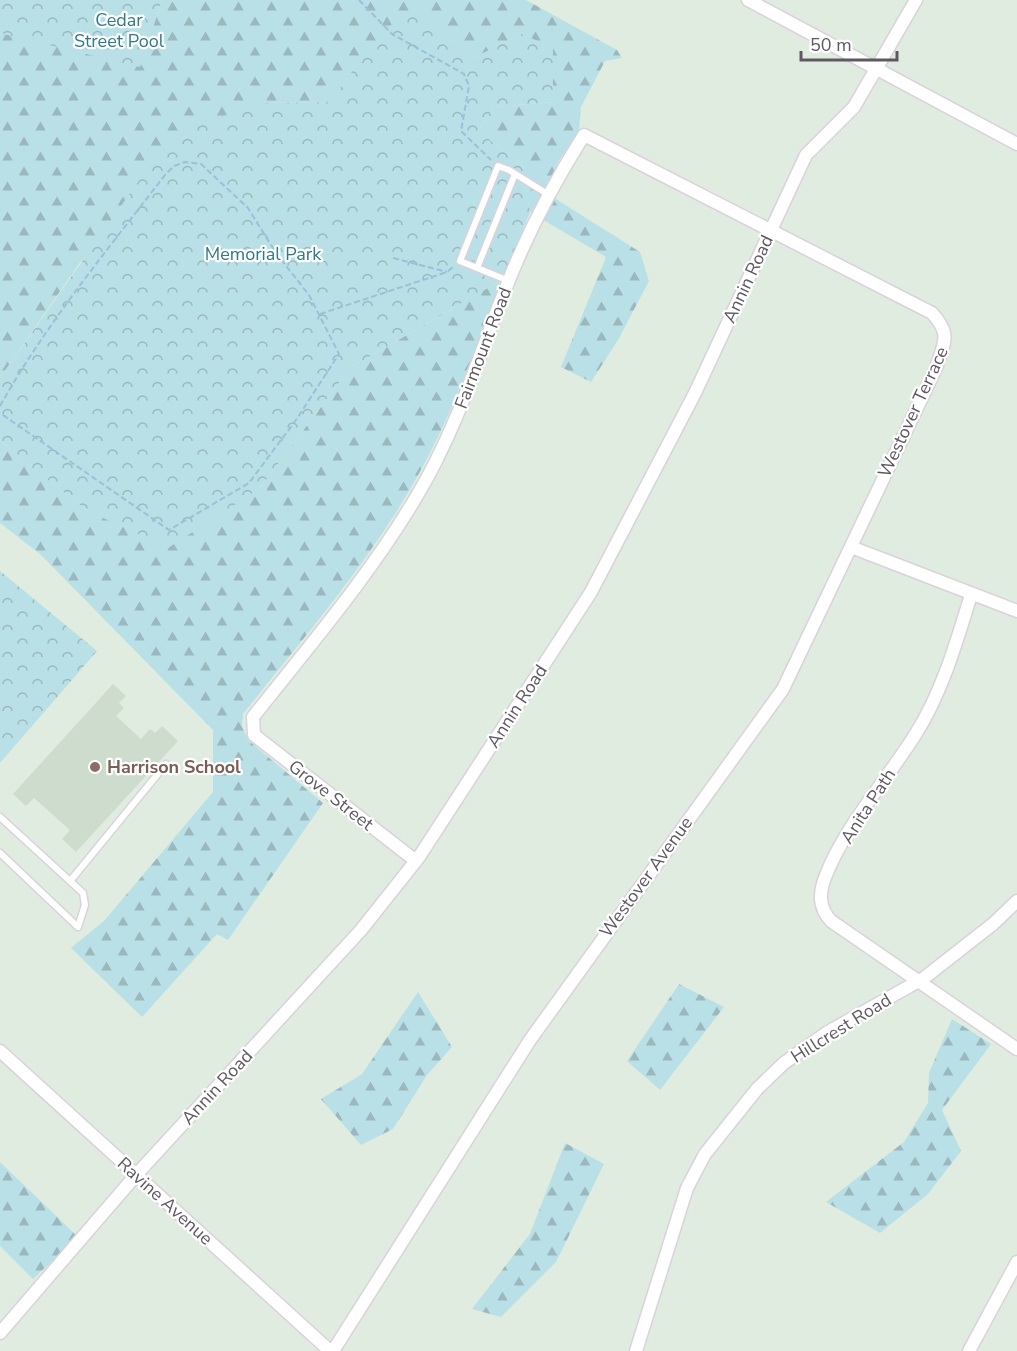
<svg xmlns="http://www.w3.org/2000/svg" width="1017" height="1351" viewBox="0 0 1017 1351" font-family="'Nunito Sans',sans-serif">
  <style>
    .education { fill: #cedcce }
    .forest { fill: url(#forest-firs) }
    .park { fill: url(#park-crowns) }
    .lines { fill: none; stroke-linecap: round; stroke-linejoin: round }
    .service-casing { stroke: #d9d2da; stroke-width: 9 }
    .minor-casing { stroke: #d9d2da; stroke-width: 15 }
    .path { stroke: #9bc0d9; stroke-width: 2; stroke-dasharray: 6 3; stroke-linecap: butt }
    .service { stroke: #fff; stroke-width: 6 }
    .minor { stroke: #fff; stroke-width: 12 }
    .education-dot { fill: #8d6e63; stroke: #fff; stroke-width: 2 }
    .labels { text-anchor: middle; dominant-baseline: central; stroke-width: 4.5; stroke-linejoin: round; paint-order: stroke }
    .park-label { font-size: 18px; fill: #307889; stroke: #fff }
    .street-label { font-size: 18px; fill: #5e5861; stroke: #fff }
    .education-label { font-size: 18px; font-weight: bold; fill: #785e54; stroke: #fff; text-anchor: start }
  </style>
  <defs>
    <pattern id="forest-firs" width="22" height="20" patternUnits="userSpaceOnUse" patternTransform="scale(1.5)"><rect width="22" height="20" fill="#b9e0e6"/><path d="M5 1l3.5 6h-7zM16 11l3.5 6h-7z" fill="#9ab8be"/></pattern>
    <pattern id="park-crowns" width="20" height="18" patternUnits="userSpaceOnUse" patternTransform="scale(1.5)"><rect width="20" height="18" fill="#b9e0e6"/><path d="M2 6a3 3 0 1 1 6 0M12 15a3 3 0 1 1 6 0" fill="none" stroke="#9ab8be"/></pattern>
  </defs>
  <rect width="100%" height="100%" fill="#e0ecdf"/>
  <!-- education -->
  <path class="education" d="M113,684L126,696L119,703L124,708L116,716L141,739L150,729L155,733L162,726L178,741L76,852L62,839L70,830L34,798L26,806L13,794Z"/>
  <!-- forest -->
  <path class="forest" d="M162,0H526L617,50L622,58L605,61L581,107L579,130L557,164L551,196L640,252L649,281L618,340L591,382L561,367L606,257L530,212L522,165L478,131L494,107L553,102L521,34L466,62L361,59L330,102L266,103L81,261L0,378V33L140,66Z
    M503,279C474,350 449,425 409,491C362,571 300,642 243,714L242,726L248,740L323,803L228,940L217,934L142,1017L71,948L104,921L213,792V730L40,554L0,523V439L18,457L88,511L259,489L350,368Z
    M679,984L724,1007L660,1090L627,1061Z
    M418,992L452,1047L427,1075L393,1129L361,1145L321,1099L362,1074Z
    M952,1019L991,1044L942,1110L961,1151L928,1194L880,1233L826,1202L904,1142L928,1103L929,1073Z
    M565,1143L604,1164L556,1262L501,1317L472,1309L530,1234Z
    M0,1162L78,1237L33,1279L0,1246Z"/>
  <!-- park -->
  <path class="park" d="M0,0H162L140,67L0,33Z
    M422,11L466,62L521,34L553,47V102L494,107L478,131L522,165L530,212L503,279L350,368L259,489L168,548L88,511L18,457L0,439V378L173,132L266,103L330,102L361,59L392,24Z
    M0,571L97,651L0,763Z"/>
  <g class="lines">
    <defs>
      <path id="service" d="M477,268L515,174
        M509,281L460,261L498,166L509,170L549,195
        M0,817L83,893L85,905L78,927L0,853
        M71,880L166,764"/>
      <path id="minor" d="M748,0L1017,144
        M851,547L1017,611
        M971,595C956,643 942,693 915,735C886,781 846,825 826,875C819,892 818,907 831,921L1017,1049
        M0,1051L330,1351
        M0,1333L136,1175L361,930L419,857L591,592L695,393L806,155L854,107L916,0
        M333,1351L530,1040L783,689L936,368C944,342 952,335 932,313L584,135C555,181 529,230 509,280C480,352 458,427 418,494C371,574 310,645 253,717L254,735L416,861
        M636,1351L687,1188L705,1154L757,1089L784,1063L828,1032L924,978L993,924L1017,901
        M969,1351L1017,1262"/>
    </defs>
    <!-- service casing -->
    <use href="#service" class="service-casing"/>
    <!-- minor casing -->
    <use href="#minor" class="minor-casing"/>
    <!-- path -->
    <path class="path" d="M359,0L392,34L464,74L469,86L461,131L491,160
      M393,258L447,272
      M320,314L447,272L453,267
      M0,406C46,324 108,249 165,175L174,166L185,162L201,164L248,208L276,253L309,295L339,354L296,420L249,483L169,530L0,413"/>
    <!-- service -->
    <use href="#service" class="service"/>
    <!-- minor -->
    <use href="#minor" class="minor"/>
  </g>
  <!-- markers -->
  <circle class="education-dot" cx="95" cy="767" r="6"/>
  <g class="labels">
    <!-- park labels -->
    <g class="park-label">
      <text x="119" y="20">Cedar<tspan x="119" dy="21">Street Pool</tspan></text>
      <text x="263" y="254">Memorial Park</text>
    </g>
    <!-- street labels -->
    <g class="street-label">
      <text transform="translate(748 279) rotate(-65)">Annin Road</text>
      <text transform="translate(483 348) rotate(-69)">Fairmount Road</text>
      <text transform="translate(913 412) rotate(-65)">Westover Terrace</text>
      <text transform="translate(517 706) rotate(-57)">Annin Road</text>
      <text transform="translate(331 795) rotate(38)">Grove Street</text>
      <text transform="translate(868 806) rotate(-57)">Anita Path</text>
      <text transform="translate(646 877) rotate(-54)">Westover Avenue</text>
      <text transform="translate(841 1028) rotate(-32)">Hillcrest Road</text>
      <text transform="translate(217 1087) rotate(-47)">Annin Road</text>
      <text transform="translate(165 1201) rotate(42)">Ravine Avenue</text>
    </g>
    <!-- education labels -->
    <g class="education-label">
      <text x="107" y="767">Harrison School</text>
    </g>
  </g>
  <!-- scale -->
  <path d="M801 51v9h96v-9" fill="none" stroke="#5e5861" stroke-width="3"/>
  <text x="810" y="51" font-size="18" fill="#5e5861" stroke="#ffffff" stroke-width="4.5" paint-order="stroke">50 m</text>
</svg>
